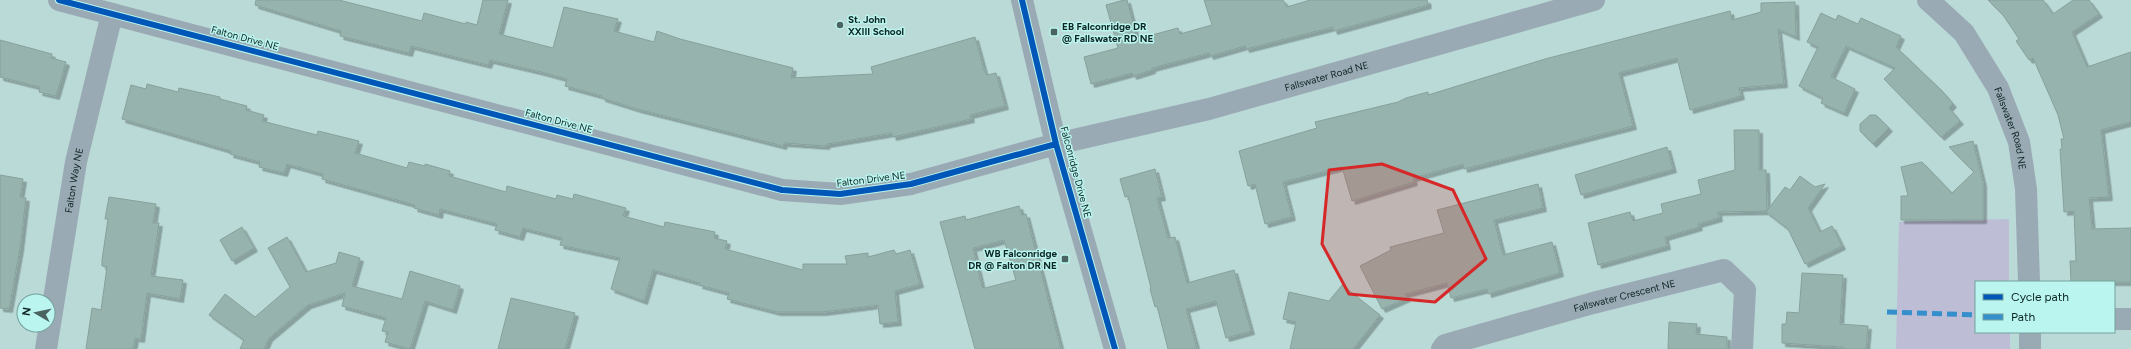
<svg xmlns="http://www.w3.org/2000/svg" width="2131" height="349" viewBox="0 0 2131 349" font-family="Figtree,sans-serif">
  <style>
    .green { fill: #bdbdd6 }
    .building { fill: #96b4ad; stroke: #88a09b; fill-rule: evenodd; filter: url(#shadow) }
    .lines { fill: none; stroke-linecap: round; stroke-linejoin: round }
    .minor { stroke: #9aaab4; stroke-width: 22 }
    .tertiary { stroke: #9aaab4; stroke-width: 22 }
    .quiet { stroke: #358fcb; stroke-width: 5; stroke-dasharray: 10 5; stroke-linecap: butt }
    .cycleway-casing { stroke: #baf5ef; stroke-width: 8 }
    .cycleway { stroke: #0057b8; stroke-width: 6 }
    .marked { fill: #d62828; fill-opacity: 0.2; stroke: #d62828; stroke-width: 3; stroke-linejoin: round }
    .poi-dot { fill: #4a6462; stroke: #baf5ef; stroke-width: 1.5 }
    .labels { text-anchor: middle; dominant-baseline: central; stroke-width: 3; stroke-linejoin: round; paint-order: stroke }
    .poi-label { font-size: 10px; font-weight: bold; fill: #0d2523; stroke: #baf5ef; text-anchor: start }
    .street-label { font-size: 10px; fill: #0d2523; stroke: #baf5ef }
  </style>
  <defs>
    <filter id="shadow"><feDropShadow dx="3.5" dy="3.5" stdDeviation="0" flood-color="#0004"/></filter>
  </defs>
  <rect width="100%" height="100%" fill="#badad7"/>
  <!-- green -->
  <path class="green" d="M2009,219V282H1976V332H2010V349H1896L1899,222Z"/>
  <!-- building -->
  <path class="building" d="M256,0H339L422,21L424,13L466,24V22L477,25L483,0H508L499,34L553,48L564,7L618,19L614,31L654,42L657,31L680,39L793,68L791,78L873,74L871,67L975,37L984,70L987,75L996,73L1005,106L970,115L971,119L893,137L892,133L827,144L826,146L784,143L783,146L637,109L602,98V96L565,86L567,79L541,72L490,60L488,65L411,46L409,53L340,36L341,31L255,5Z
    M1124,0H1127L1137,39L1178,28L1180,34L1212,25L1204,0H1283L1287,7L1310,0H1427L1428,5L1334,31L1333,27L1246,49L1245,46L1210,56L1209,53L1152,68V70L1133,76L1132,73L1091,84L1084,57L1118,48L1106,5Z
    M1988,0H2043L2053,14L2073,0H2089L2099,14L2072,32L2087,67L2131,52V122L2101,130L2109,197L2089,198L2092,229L2131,228V282H2071L2070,261H2076L2074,211L2064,212L2060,149H2062L2061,139H2064L2058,115L2033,58L2029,60L2016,41L2019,39L2003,15Z
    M1795,2L1796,37L1778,29L1784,84L1739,88L1741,96L1690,110L1677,58L1619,73L1633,126L1464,169L1463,164L1413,178L1414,182L1352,201L1342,167L1283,182L1292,217L1265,224L1255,184L1248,186L1239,151L1317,128L1315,122L1398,102L1406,98L1428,92V95L1545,59L1730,11L1732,20L1761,12V3Z
    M1821,13L1836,20L1838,15L1858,24L1861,18L1901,36L1896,47L1942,91L1953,104L1949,108L1960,121L1941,137L1884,79L1895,68L1846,46L1831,77L1855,89L1844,113L1821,103L1823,98L1799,86L1818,47L1807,42Z
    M0,40L52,54L51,58L66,62L56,96L39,92L40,87L0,77Z
    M147,84L178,92L179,88L220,97V99L247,106L246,110L264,115L262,121L317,135L318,131L359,141L355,153L407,168L409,162L425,166V164L450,171L449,176L506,192L507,186L556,199L557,195L573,199L574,194L626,208L623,216L664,227L665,222L715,232L714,238L727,241L725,249L803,270V264H847L845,256L868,253V257L894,250L896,254L910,250L920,284L895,291L898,322L880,324L878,305L823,312H777L727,299L729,293L699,285L700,283L653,270L644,301L611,289L620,258L560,245L562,238L523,228L520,237L495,230L497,224L440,209L439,215L414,208L415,205L322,179L323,174L287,164L284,173L259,167L260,162L230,154L231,151L122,119L131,85L146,89Z
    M1870,115H1876L1889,128L1873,144L1860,131V124Z
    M1734,130H1759V170H1766L1767,211L1718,212L1719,218L1698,224L1699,227L1665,237L1667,246L1598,265L1588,223L1630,212L1633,221L1663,213L1661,204L1701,194L1698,180L1735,170Z
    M1973,141L1983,183V220H1901V196H1908L1901,167L1922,162L1952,193L1974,172L1949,147Z
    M1667,147L1673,169L1581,195L1575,175Z
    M1155,169L1162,197L1157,198L1168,238L1175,237L1187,283L1234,270L1251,331L1226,338L1216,301L1186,309L1197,349H1168L1157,306L1155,307L1150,289L1151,288L1128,196L1125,197L1120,179Z
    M0,175L23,179L20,197L26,198L20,248L9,309L0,308Z
    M1800,176L1815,187L1825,184L1808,208L1820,232L1832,226L1842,246L1805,264L1788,229L1766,212L1785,187L1790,190Z
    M1538,184L1543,208L1494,220L1503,255L1552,242L1560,273L1488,294L1487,289L1451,298L1447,283L1405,294L1407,298L1382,309L1360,266L1391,250L1390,247L1444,233L1437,210Z
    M109,197L156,204L153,223H159L151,276L183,280L180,299L147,293L141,339L135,338L133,349H86L92,308L101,310L107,267L102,266V260L108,219H105Z
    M1019,206L1022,215L1026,214L1061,349H975L940,222L965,216L966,220ZM1004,240L1016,280L985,288L982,287L973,248Z
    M242,227L254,248L232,261L220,240Z
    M287,237L306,272L336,263L339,252L360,258L352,286L402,299L410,271L460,286L453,310L425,301L410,349L385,342L388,332L382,331L386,318L342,306L345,293L308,305L269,338L264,349H240L244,340L209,315L225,294L255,317L290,287L268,248Z
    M1802,273L1843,275L1840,324L1868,326L1866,349H1843V347L1782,343V324H1786L1787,312L1799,313Z
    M1342,285L1380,315L1353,349H1290L1296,322L1283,319L1289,292L1329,301Z
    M511,298L575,313L565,349H498Z
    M1669,322L1697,324L1696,334L1727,337V349H1668Z"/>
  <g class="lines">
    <!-- minor -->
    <g class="minor">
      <path id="s1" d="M1928,0L1964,33L1998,88L2019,142L2026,189L2029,282"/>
      <path id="s2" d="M1056,144L1209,109L1594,0"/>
      <path d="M2114,319H2131"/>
      <path d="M2030,332V349"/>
      <path id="s3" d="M46,349L76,162L112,14"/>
      <path id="s4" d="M1442,349L1445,345L1593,303L1724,270L1745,290L1742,349"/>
    </g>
    <!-- tertiary -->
    <path class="tertiary" d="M59,0L782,190L840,194L911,184L1056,144
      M1022,0L1056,144L1115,349"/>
    <!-- quiet -->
    <path class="quiet" d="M1887,312L1976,315"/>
    <defs>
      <path id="cycleway" d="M59,0L782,190L840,194L911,184L1056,144
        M1022,0L1056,144L1115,349"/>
    </defs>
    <!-- cycleway casing -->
    <use href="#cycleway" class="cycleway-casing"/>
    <!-- cycleway -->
    <use href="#cycleway" class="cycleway"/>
  </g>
  <!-- marked area -->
  <path class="marked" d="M1382,164L1453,190L1486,259L1435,302L1349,294L1322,244L1329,170Z"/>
  <!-- markers -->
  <g class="poi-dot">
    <circle cx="840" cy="25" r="4"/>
    <rect x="1050" y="28" width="8" height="8" rx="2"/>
    <rect x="1061" y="255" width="8" height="8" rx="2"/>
  </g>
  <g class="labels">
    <!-- poi labels -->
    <g class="poi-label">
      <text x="848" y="19">St. John<tspan x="848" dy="12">XXIII School</tspan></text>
      <text x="1062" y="26">EB Falconridge DR<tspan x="1062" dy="12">@ Fallswater RD NE</tspan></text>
      <text x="1057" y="253" text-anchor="end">WB Falconridge<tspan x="1057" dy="12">DR @ Falton DR NE</tspan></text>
    </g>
    <!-- street labels -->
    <g class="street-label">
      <text transform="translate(245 38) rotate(15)">Falton Drive NE</text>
      <text stroke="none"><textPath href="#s2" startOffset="279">Fallswater Road NE</textPath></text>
      <text transform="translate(559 121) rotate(15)">Falton Drive NE</text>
      <text stroke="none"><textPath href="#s1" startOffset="156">Fallswater Road NE</textPath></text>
      <text transform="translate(1076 172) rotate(75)">Falconridge Drive NE</text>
      <text transform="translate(871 179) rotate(-7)">Falton Drive NE</text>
      <text stroke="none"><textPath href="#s3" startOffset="171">Falton Way NE</textPath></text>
      <text stroke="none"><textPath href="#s4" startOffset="191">Fallswater Crescent NE</textPath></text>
    </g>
  </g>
  <!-- legend -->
  <rect x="1975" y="281" width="140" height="52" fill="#baf5ef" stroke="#75a29d"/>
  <rect x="1983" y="294" width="20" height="6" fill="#0057b8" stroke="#75a29d"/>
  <text x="2011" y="301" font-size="12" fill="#0d2523">Cycle path</text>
  <rect x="1983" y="314" width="20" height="6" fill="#358fcb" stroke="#75a29d"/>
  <text x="2011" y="321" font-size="12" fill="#0d2523">Path</text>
  <!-- north arrow -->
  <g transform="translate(36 313) rotate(279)"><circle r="19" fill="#baf5ef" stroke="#75a29d"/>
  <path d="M0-3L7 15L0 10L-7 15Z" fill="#4a6462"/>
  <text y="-6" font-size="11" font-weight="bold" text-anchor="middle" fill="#0d2523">N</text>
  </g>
</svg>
